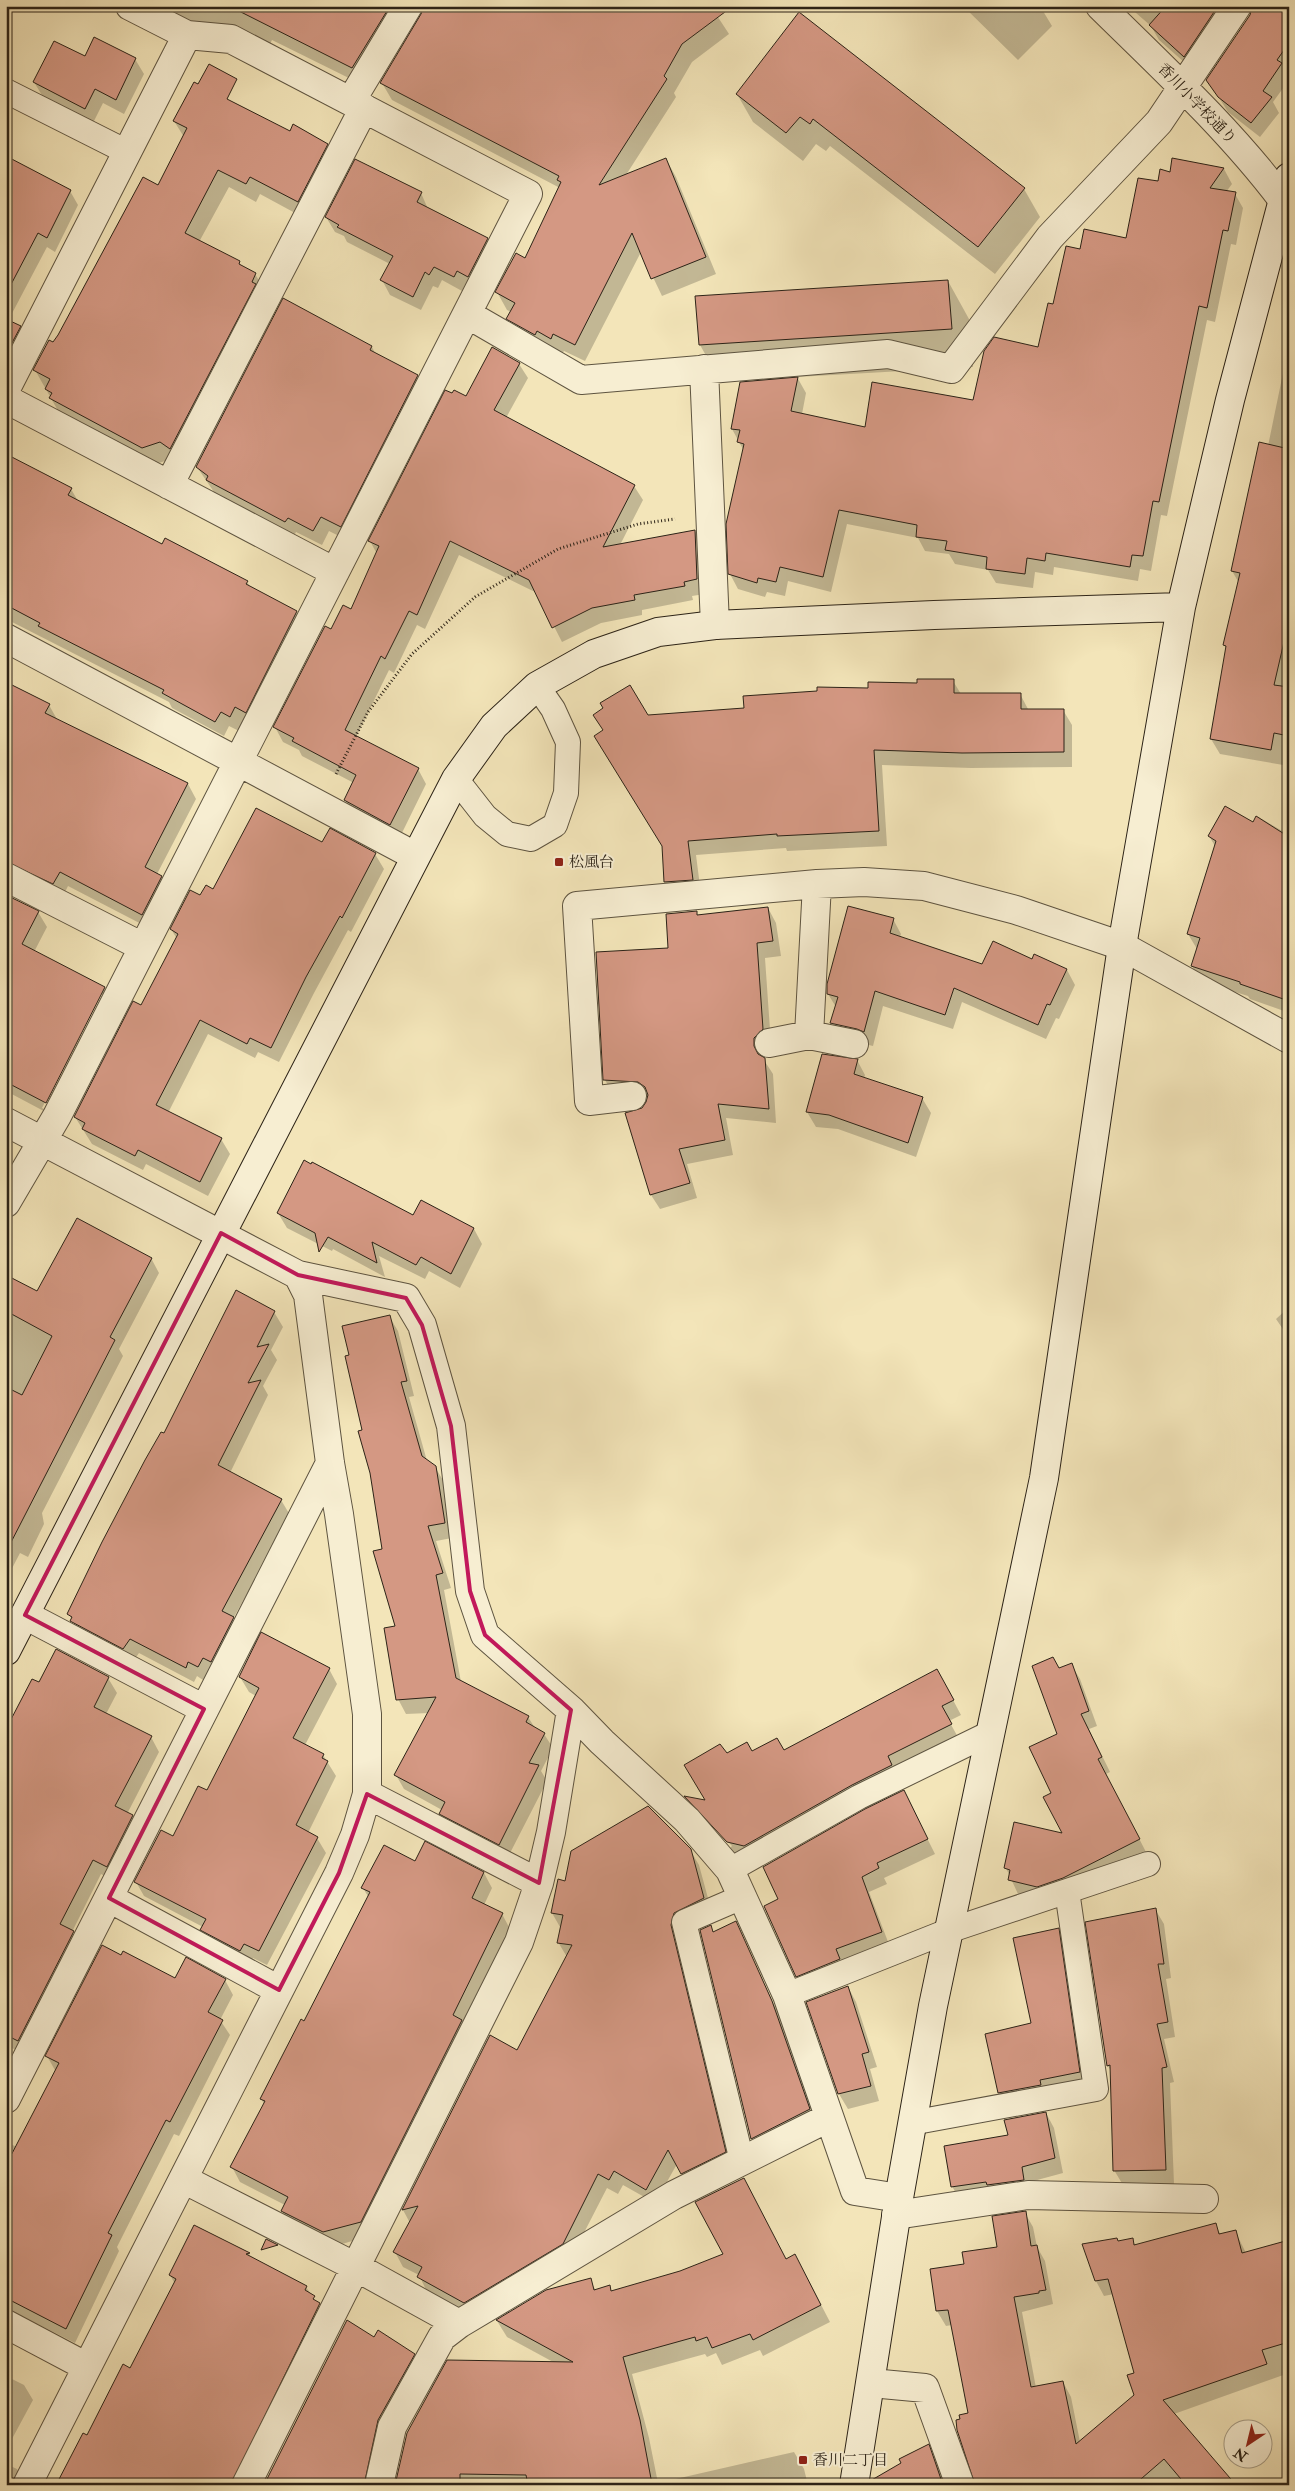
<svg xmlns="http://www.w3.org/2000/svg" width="1295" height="2491" viewBox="0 0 1295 2491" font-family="'IM FELL Double Pica','Noto Serif JP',serif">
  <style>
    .shadow { fill: #0003; fill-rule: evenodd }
    .building { fill: #d49883; stroke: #2c2317 }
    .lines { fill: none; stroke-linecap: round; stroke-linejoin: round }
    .lane-casing { stroke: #5e5440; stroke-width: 26 }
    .street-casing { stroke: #5e5440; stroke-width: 30 }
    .secondary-casing { stroke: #2c2317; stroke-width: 30 }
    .path { stroke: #2c2317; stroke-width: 3; stroke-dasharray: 1 2.5; stroke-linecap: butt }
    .lane { stroke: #f7eed2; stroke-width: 24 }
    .street { stroke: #f7eed2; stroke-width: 28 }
    .secondary { stroke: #f7eed2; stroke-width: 28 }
    .marked { fill: none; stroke: #c2185b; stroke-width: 4; stroke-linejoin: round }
    .poi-dot { fill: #8f2418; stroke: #f7eed2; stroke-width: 2 }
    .labels { text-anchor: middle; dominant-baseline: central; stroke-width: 4; stroke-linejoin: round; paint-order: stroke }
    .street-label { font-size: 15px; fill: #2c2317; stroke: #f7eed2 }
    .poi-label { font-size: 15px; fill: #2c2317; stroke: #f7eed2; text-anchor: start }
  </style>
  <rect width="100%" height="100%" fill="#f3e5b9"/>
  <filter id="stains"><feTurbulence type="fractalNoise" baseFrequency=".004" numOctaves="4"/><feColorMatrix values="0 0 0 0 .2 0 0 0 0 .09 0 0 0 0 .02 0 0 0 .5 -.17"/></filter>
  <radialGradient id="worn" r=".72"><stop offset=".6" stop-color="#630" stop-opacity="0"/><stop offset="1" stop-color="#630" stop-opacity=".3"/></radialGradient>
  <!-- shadow -->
  <path class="shadow" d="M149,6H714L712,8L729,34L692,62L674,93L676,97L626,175L666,159L676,177L716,274L662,296L641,252L585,361L564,351L561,355L518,336L508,319L511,312L507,310L497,292L526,259L560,188L392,100L382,83L424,9L418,8L363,85L272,40L266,52L214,38Z
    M963,6H1040L1052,26L1018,60Z
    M1128,6H1241L1193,70L1159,40L1151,26Z
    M1289,6V67L1286,72L1289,80L1273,102L1279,113L1260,137L1228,112L1208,80Z
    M95,38L135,59L144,74L124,114L103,103L93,123L43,97L34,82L85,58Z
    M737,94L1024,189L1040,217L995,274L830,146L826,151L816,144L803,161L753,122Z
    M174,121L305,147L327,145L337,163L308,220L260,194L256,202L229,187L199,242L239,262L242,267L255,274L266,292L171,459L153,465L61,416L35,370L158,187L184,137Z
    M6,156L70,191L78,205L55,252L47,247L8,321L20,327L28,342L6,364Z
    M1173,159L1224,169L1232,184L1226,192L1235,194L1243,208L1236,245L1231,244L1215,322L1207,320L1167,516L1161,515L1151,571L1140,569L1138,581L1054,567L1053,575L1035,572L1033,588L996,583L988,570L955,564L949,554L925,551L918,538L847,524L831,592L788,581L785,596L767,592L765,597L738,589L730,574L744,451L732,429L754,380L721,382L700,345L948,281L969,319L973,367L797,377L806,393L802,414L866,428L974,402L1039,348L1054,306L1081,251L1127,239L1159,182L1171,173Z
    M421,193L428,209L487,239L495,254L476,291L465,285L462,291L442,280L438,288L433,286L421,310L390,295L382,280L390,264L347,242L344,236L335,232L326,217Z
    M1289,315V338L1285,331Z
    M1289,344V766L1220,754L1211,739L1227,650L1224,645L1239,583L1232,571L1268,446Z
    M372,347L376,355L417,376L425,391L349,541L329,531L322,545L296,532L294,536L216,495L197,467Z
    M519,364L528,378L506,418L634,486L643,500L620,545L695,531L703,545L705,594L692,596L693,600L642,610V615L601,623L562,642L537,593L459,555L425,629L417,625L394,673L389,670L356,737L418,769L426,784L399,839L354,815L345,800L354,783L302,756L299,750L283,742L275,727L331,630L352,611L377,554L370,541L467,398Z
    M6,467L71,489L78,501L162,546L247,582L251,588L296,612L305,627L239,731L229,726L224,736L172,708L169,702L12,622L6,632Z
    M953,681L961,694H1020L1028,709L1063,710L1072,725V767L971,768L882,765L887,846L787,851L786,848L696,855L701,894L674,897L665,882L664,847L648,716L745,709L870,689Z
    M6,684L49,705L58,721L188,784L196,799L157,874L161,876L170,891L151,929L68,886L62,898L30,875L6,863Z
    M1257,816L1289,835V1021L1284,1011L1250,999L1248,996L1200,981L1192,966L1197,949L1188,934L1215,846L1209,836L1253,824Z
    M323,844L375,854L384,869L351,932L348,930L314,993L279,1062L258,1052L255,1058L208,1034L168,1113L221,1139L230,1154L208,1196L146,1164L143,1170L92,1144L75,1117L141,1006L177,939L171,929L201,897Z
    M6,907L38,912L47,927L34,952L105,988L113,1003L55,1117L6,1091ZM100,994H103L44,1109L42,1108Z
    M768,908L776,923L781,956L765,958L771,1044L762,1053V1057L773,1074L776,1123L726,1118L733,1155L687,1164L697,1198L660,1209L651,1195L626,1113L642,1109L648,1097L613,1094L605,1080L669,949L696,912L698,916Z
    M893,919L901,934L900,937L983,965L1033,961L1035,956L1067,970L1075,985L1059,1019L1056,1018L1046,1039L962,1002L953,1029L883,1006L873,1046L840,1038L832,1023L836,1007L828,994Z
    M823,1055L857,1060L865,1075L864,1079L922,1098L931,1113L916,1157L838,1129L816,1127L807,1112Z
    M422,1202L474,1229L482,1244L460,1288L429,1271L425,1279L379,1256L385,1277L333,1249L332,1251L287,1228L278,1213L414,1217Z
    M151,1258L159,1273L119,1349L123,1356L42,1513L44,1524L28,1557L20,1553L6,1580V1276L38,1293Z
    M1289,1307V1338L1276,1319Z
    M274,1312L283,1327L271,1350L277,1360L263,1386L268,1395L230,1473L281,1500L290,1515L233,1619L241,1633L206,1682L197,1676L194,1682L139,1653L132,1663L80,1636L69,1614L165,1435Z
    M389,1316L398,1331L414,1396L409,1397L427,1461L435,1467L444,1482L452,1538L436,1541L451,1588L444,1590L461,1682L528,1717L535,1728L544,1734L553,1748L541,1771L547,1781L507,1859L449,1829L441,1814L442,1810L404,1789L396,1775L429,1713L406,1714L398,1699L397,1627L350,1356Z
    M1071,1664L1080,1679L1097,1726L1089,1729L1110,1772L1106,1774L1147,1854L1046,1901L1018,1894L1006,1868L1064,1835L1052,1793L1059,1734V1669Z
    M329,1669L337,1684L305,1745L323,1755L336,1776L308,1833L317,1838L326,1853L267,1965L253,1958L249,1965L210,1944L202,1930L203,1927L144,1896L136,1882L174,1838L207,1792L256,1696L249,1692L240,1677Z
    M108,1678L117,1693L106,1714L151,1737L159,1752L127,1814L132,1816L141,1831L115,1881L101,1874L72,1932L82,1947L26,2055L12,2048L6,2059V1742L40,1684Z
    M945,1685L961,1715L949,1721L959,1739L736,1857L694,1811L687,1798L707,1802L726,1755L784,1751ZM697,1812H701L732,1846L730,1848Z
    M904,1792L935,1854L884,1878L887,1884L869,1892L890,1947L805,1991L797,1976L780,1899Z
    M425,1843L484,1873L492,1888L484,1905L502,1914L510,1929L369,2236L332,2247L291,2226L282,2211L285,2205L240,2182L232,2167L265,2105L261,2099L305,2023L369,1898L363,1888L415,1863Z
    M690,1850L699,1865L712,1913L682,1928L733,2167L690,2188L677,2164L655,2203L623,2185L618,2194L607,2188L571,2258L473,2317L427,2292L419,2275L403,2267L395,2252L410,2223L403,2210L490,2037L518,2052L567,1957L558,1942L560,1927L552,1913L566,1882Z
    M1155,1909L1164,1924L1171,1978L1166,1979L1175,2037L1164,2039L1174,2082L1170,2083L1174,2184L1123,2185L1114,2170L1112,2072L1108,2066Z
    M735,1922L780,2017L818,2125L760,2153L752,2139L702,1931L711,1927L714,1933Z
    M1058,1929L1066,1944L1087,2087L1008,2107L999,2093L1033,2024Z
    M175,1980H225L233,1995L220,2020L230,2035L179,2136L174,2134L117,2247L119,2251L75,2343L6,2308V2142L17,2147L56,2072L47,2056Z
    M848,1987L856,2002L877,2067L870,2069L879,2101L848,2109L839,2094L808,2003Z
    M1046,2113L1054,2128L1063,2173L960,2201L952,2186L1009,2136Z
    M1025,2213L1033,2227L1037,2247L1045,2261L1053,2304L1022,2312L1036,2388L1063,2382L1071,2397L1080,2442L1136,2395L1135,2373L1114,2294L1104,2296L1096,2281L1118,2242L1132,2239L1136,2246L1215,2225L1221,2235L1235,2231L1246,2253L1289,2241V2373L1174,2414L1234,2485H975L970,2414L952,2325L946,2326L937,2311L931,2270L965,2265L999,2248Z
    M195,2227L249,2254L251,2258L306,2287L328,2319L244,2485H58L131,2369L175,2284L170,2275Z
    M786,2260L804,2272L830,2322L763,2356L760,2350L722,2365L716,2353L707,2357L705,2354L632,2374L649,2438L658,2483L794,2452L804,2469L808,2485H396L555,2363L507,2337L497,2321L590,2280L596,2291L609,2287L612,2292Z
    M374,2338L414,2355L422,2369L374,2485H265Z
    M6,2376L24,2385L33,2400L6,2450Z
    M928,2446L936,2460L945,2485H895Z
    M6,2464L17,2469L25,2485H6Z"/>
  <!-- building -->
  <path class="building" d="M229,6H390L352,68Z
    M424,6H733L682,44L664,76L667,79L599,185L666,158L706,257L651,279L632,233L575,345L553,334L551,339L537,331L535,335L506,319L515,303L495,292L516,253L525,258L561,182L557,180L559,176L380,83L421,14Z
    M1166,6H1218L1184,57L1149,25Z
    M1252,6H1289V43L1277,60L1282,63L1263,91L1272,97L1251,123L1218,97L1206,80L1250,15Z
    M799,12L1025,188L978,247L813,119L810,124L800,117L786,133L736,94Z
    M94,37L136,58L116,100L95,89L85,109L33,82L54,41L85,56Z
    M209,64L237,79L227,99L290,131L293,124L328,144L298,202L250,177L246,184L218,170L185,233L240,261L239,264L256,273L252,282L256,284L170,449L160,442L142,448L49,398L52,393L45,389L50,379L33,370L49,340L53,342L58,335L143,177L158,185L187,128L173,121L194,82L198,84Z
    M6,156L71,190L47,238L38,233L6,294Z
    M1172,158L1224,168L1210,188L1236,192L1228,231L1223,230L1207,308L1199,306L1159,502L1153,501L1143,556L1132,555L1130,567L1046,553L1045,561L1027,558L1025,574L986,569L987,557L945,550L947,541L916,537L917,525L839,510L823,577L780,567L776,582L758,578L757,583L728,574L726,524L744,444L737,442L740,430L731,429L740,382L798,377L791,411L865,427L872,382L973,400L984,351L994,337L1038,347L1048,303L1053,304L1066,246L1080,249L1084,229L1126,238L1138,178L1158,181L1160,169L1170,172Z
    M355,159L422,192L417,202L488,238L468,277L457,271L454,277L434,267L429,275L425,272L413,297L380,280L393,256L337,227L339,225L325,217Z
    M948,280L952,329L699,345L695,296Z
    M283,298L372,346L370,350L418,375L341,527L321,517L313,531L288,518L285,522L206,480L208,476L196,467Z
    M6,319L21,326L6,354Z
    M492,347L520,363L494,410L635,485L603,547L695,530L697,579L684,582L685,586L634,595L635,600L592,608L552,628L529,580L450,541L417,615L409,611L385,659L381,656L345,730L419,768L390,825L344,800L356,775L292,741L294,738L273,727L325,626L331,629L343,605L351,609L379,546L368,541L445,390L452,393L454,390L466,396Z
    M1259,442L1289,449V620L1274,685L1289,687V736L1274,733L1271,750L1210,739L1226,646L1223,645L1240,573L1231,571Z
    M6,454L72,488L68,495L162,544L165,538L248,581L246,584L297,611L246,713L235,707L230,717L221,712L215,722L162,693L164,690L38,626L40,623L6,605Z
    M917,679H954V693H1021V709H1064V752L962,753L874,750L879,831L777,836V834L688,841L693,880L664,882L662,846L594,736L603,730L593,715L603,708L600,703L630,685L648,715L744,708L743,696L817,691V687L868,688V682L917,683Z
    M6,682L50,704L45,713L188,783L145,867L162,876L142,915L60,872L53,884L6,862Z
    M1225,806L1253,822L1256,816L1289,837V1001L1240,984V982L1191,966L1200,938L1187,934L1216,841L1208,836Z
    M256,808L322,842L330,828L376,853L342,918L340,916L306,977L271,1048L250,1038L247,1044L200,1020L156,1105L222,1138L200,1182L138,1150L135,1156L82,1129L85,1123L74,1117L133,1001L141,1005L178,934L170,929L190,890L200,895L206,885L213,889Z
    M6,895L39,911L22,944L105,987L46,1103L6,1082Z
    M848,906L894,918L890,933L982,964L993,941L1032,959L1034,954L1067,969L1050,1005L1047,1004L1038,1025L954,988L945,1015L875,991L864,1032L857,1029L830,1023L838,997L827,994V984Z
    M768,907L773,941L757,943L763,1029L754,1038V1046L758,1054L765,1058L769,1109L718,1104L725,1140L679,1149L690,1183L650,1195L625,1113L642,1108L646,1102L648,1095L645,1087L638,1082L603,1080L596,952L668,948L666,914L697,911V915Z
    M822,1054L858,1059L854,1074L923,1097L908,1143L829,1115L806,1112Z
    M304,1160L311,1164L312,1162L413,1215L421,1200L474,1228L451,1274L421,1257L416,1265L372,1242L377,1263L328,1237L319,1252L315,1233L277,1213Z
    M77,1218L152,1258L110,1337L115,1340L6,1552V1387L22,1395L52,1336L6,1311V1275L37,1291Z
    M236,1290L275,1311L257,1347L269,1344L248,1383L261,1380L218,1465L282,1499L222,1611L234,1617L211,1662L203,1658L198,1667L188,1662L186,1668L130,1639L123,1649L70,1621L72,1617L67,1614L102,1542L145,1460L161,1432L164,1433Z
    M390,1315L407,1381L401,1382L422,1456L436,1466L445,1523L428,1526L443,1573L436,1575L456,1678L529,1716L526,1722L545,1733L529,1763L539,1765L499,1845L439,1814L445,1802L394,1775L436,1697L396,1700L384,1628L395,1626L373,1551L382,1549L370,1473L358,1431L362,1430L345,1356L349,1355L342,1326Z
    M261,1632L330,1668L293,1738L324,1754L322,1758L328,1761L296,1825L318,1837L259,1951L244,1944L240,1951L200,1930L206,1919L134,1882L161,1830L173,1836L198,1786L207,1790L259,1688L239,1677Z
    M56,1649L109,1677L94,1707L152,1736L115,1806L133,1815L107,1867L93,1860L60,1924L74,1931L18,2041L6,2035V1729L32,1679L39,1682Z
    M1053,1657L1059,1668L1072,1663L1089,1711L1081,1714L1102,1757L1098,1759L1140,1839L1063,1878L1037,1887L1008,1880L1010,1870L1004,1868L1014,1822L1062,1833L1043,1797L1051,1793L1029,1747L1057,1734L1032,1666Z
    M937,1669L954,1700L942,1706L952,1724L888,1756L892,1765L852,1785L744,1846L727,1842L684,1796L705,1800L684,1765L720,1744L727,1753L747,1742L752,1751L777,1738L784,1750Z
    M904,1790L928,1839L877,1863L879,1868L862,1877L882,1932L836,1949L840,1959L796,1977L764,1906L778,1899L763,1867L865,1809Z
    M648,1806L691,1849L704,1898L674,1913L671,1925L726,2152L681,2174L668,2150L646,2190L614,2171L609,2180L598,2174L563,2244L464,2303L417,2277L422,2267L393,2252L418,2206L402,2210L490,2035L517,2050L572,1945L557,1943L563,1915L551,1913L558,1879L565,1881L571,1851Z
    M425,1841L484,1872L472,1898L503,1913L453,2015L462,2020L361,2222L323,2232L281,2211L288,2197L230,2167L265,2101L260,2099L301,2019L304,2021L370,1892L361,1888L384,1845L415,1861Z
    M1156,1908L1164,1964H1158L1168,2022L1157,2024L1167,2067L1162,2068L1166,2170L1113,2171L1110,2065L1107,2066L1085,1922Z
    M736,1921L772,2001L810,2109L751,2139L700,1930L711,1925L713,1932Z
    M1059,1928L1080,2072L1040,2080L1041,2085L998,2093L985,2034L1031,2023L1013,1938Z
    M102,1945L121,1955L123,1951L175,1978L186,1957L226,1979L208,2012L223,2020L170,2122L166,2120L108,2233L112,2235L66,2329L6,2298V2165L59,2063L45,2056Z
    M848,1986L869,2052L862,2054L871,2086L838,2094L806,2002Z
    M1046,2112L1055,2158L1022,2167L1024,2180L987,2185L986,2182L951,2187L944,2146L1008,2135L1004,2120Z
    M744,2178L786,2259L795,2254L821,2305L753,2340L750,2334L712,2348L707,2337L696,2341L695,2337L623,2357L640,2420L652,2484L528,2485L526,2475L460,2474V2485H395L407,2433L447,2360L573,2362L496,2320L546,2290L591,2278L594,2290L610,2285L611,2291L680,2271L723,2254L695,2202Z
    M1026,2211L1031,2246L1037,2245L1046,2290L1039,2291V2293L1014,2297L1031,2387L1063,2381L1076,2444L1134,2395L1127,2375L1134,2373L1108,2279L1095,2281L1082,2244L1117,2238L1118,2241L1133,2238L1134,2245L1216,2223L1219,2234L1236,2230L1242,2253L1289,2240V2342L1262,2350L1267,2364L1163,2400L1236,2485H1186L1164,2459L1134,2485H975L957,2430L956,2420L960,2419L959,2415L968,2413L948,2310L936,2311L930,2269L964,2264L962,2252L997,2247L992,2216Z
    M194,2225L250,2253L246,2254L307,2286L305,2290L315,2296L313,2299L320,2303L231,2485H56L83,2433L87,2435L123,2364L130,2368L176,2279L169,2275Z
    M266,2239L278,2245L261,2250Z
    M347,2320L374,2337L378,2330L415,2354L378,2420L364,2485H264Z
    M929,2444L943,2485H870V2481L901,2463L899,2459Z"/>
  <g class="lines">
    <defs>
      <path id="lane" d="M6,91L127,152
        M456,779L485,816L507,834L531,839L555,825L566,793L568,742L553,709L537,686
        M730,1870L859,1797L988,1734
        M742,1897L684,1922L742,2161
        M787,1995L948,1931L1148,1864
        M911,2123L1096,2089L1067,1891"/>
      <path id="street" d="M1100,6C1163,68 1229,129 1282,199
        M351,101L408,6
        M467,314L581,380L888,354L951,369L1050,237L1159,122L1237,6
        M704,369L715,625
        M6,389L187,35
        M6,399L335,572
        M169,485L364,108
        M6,638L415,856
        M6,877L143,947
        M809,1035L817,884
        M769,1043L809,1035L854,1044
        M632,1096L589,1101L577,906L817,884L864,882L924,886L1016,910L1122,946L1289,1039
        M6,1122L298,1275L406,1298L422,1325L451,1426L470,1591L485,1635L571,1710L602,1742L687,1820L730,1870L787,1995L855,2191L899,2198
        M6,1203L57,1116L528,194L231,39L187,35L130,6
        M25,1615L204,1709
        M367,1794L539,1883
        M109,1898L279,1990
        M6,2099L330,1463
        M183,2179L356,2267L459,2324L674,2195L828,2118
        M896,2215L1028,2195L1204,2199
        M6,2324L87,2367
        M871,2383L925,2388L960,2485
        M27,2485L339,1873L355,1835L367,1794V1714L339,1514L330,1463L308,1295L298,1275
        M246,2485L519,1942L539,1883L551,1832L571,1710
        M379,2485L392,2427L442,2337L459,2324"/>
      <path id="secondary" d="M6,1651L456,779L494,726L537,686L594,654L658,632L715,625L934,615L1181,607
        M854,2485L899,2198L933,2006L1044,1478L1122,946L1181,607L1230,400L1289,177"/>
    </defs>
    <!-- lane casing -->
    <use href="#lane" class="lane-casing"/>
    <!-- street casing -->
    <use href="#street" class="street-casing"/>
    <!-- secondary casing -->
    <use href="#secondary" class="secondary-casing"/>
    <!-- path -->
    <path class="path" d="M336,774L368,712L412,654L475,597L558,549L638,524L675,519"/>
    <!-- lane -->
    <use href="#lane" class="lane"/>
    <!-- street -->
    <use href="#street" class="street"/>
    <!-- secondary -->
    <use href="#secondary" class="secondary"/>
  </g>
  <!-- marked area -->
  <path class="marked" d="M221,1233L298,1275L406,1298L422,1325L451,1426L470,1591L485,1635L571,1710L539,1883L367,1794L339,1873L279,1990L109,1898L204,1709L25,1615Z"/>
  <!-- markers -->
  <g class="poi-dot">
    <rect x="554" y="857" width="10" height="10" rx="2.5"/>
    <rect x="798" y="2455" width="10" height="10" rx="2.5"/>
  </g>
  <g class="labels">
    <!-- street labels -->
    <g class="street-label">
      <text transform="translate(1197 104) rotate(46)">香川小学校通り</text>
    </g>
    <!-- poi labels -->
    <g class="poi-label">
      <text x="569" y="862">松風台</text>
      <text x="813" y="2460">香川二丁目</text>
    </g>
  </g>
  <!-- margin -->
  <rect width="1295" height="2491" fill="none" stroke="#f3e5b9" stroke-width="25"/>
  <rect x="8" y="8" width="1280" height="2476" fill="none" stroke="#2c2317" stroke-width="2.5"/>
  <rect x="12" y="12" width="1270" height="2466" fill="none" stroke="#2c2317"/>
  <!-- north arrow -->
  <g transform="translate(1248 2444) rotate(215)"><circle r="24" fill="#f7eed2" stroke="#a69d87"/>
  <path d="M0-4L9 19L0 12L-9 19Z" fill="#8f2418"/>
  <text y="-8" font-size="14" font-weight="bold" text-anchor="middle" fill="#2c2317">N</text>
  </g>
  <rect width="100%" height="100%" filter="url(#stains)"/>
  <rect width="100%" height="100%" fill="url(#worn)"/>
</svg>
